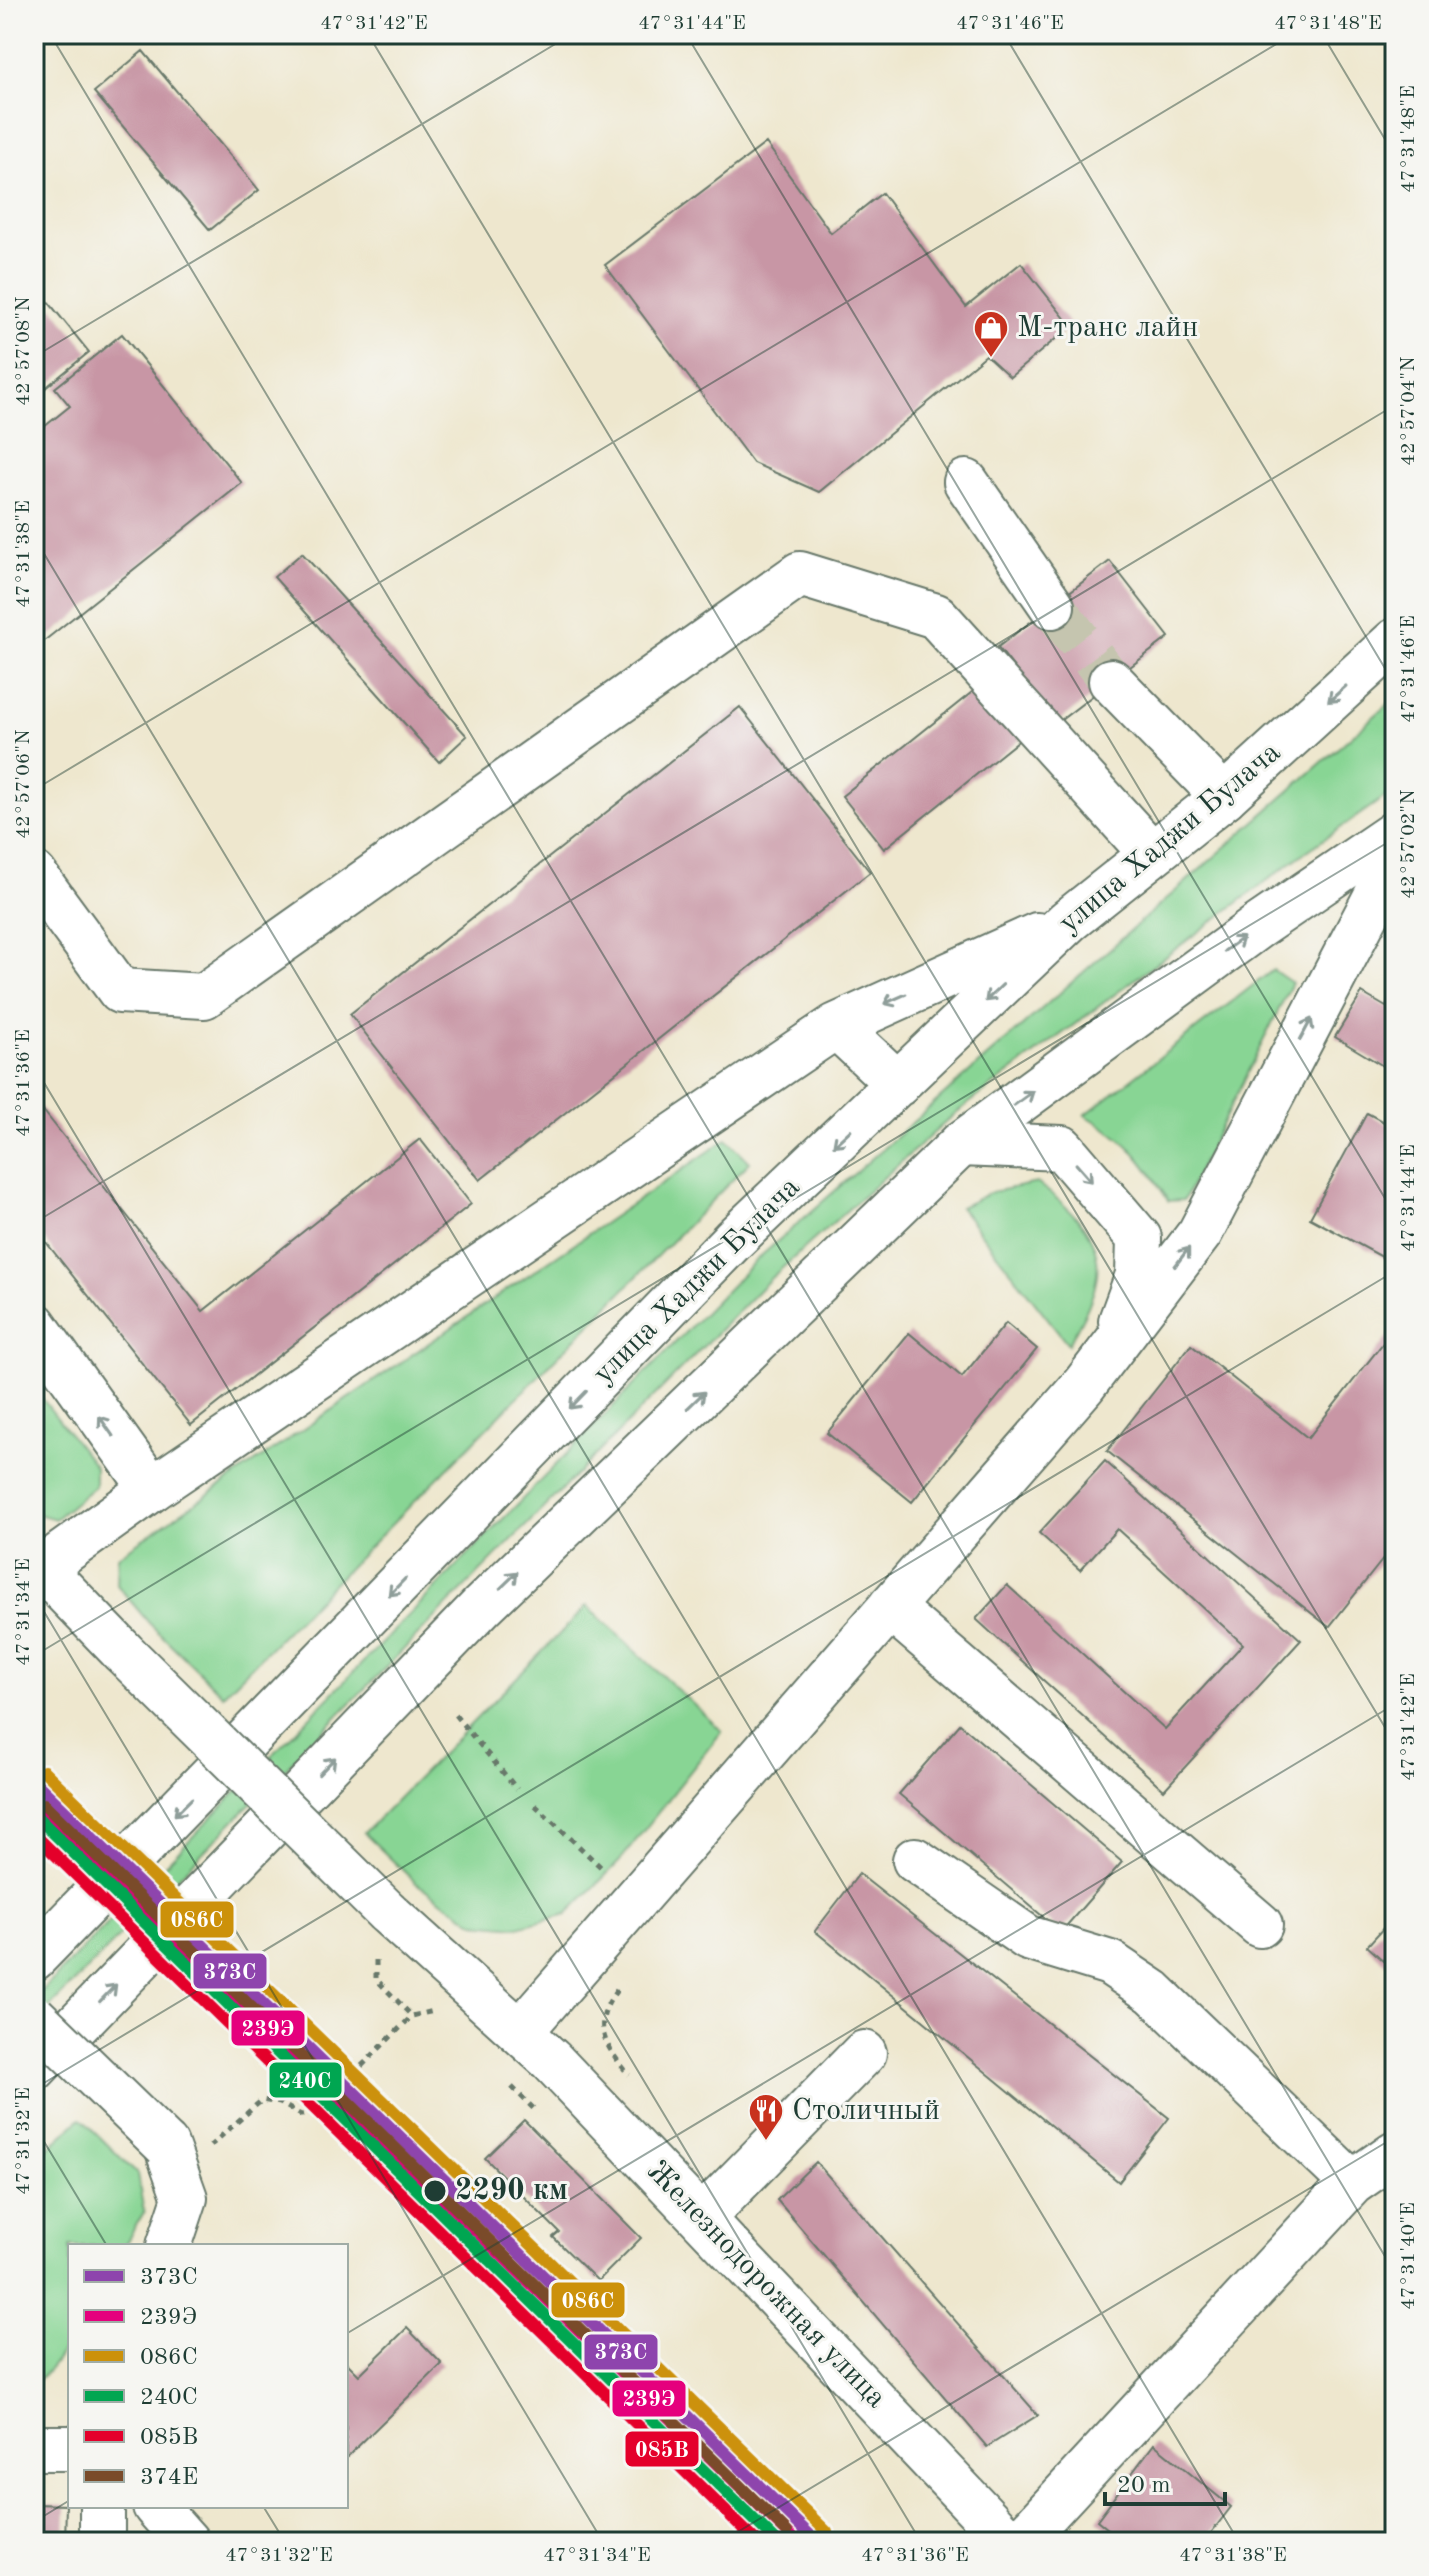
<svg xmlns="http://www.w3.org/2000/svg" width="1429" height="2576" viewBox="0 0 1429 2576" font-family="'Old Standard TT',serif">
  <style>
    .green { fill: #88d594; stroke: #548964; stroke-width: 2 }
    .building { fill: #c896a5 }
    .lines { fill: none; stroke-linecap: round; stroke-linejoin: round }
    .minor-tunnel { stroke: #c5c5af; stroke-width: 44; stroke-dasharray: 44 22; stroke-linecap: butt }
    .minor-casing { stroke: #67786a; stroke-width: 48 }
    .major-casing { stroke: #67786a; stroke-width: 48 }
    .path { stroke: #67786a; stroke-width: 5; stroke-dasharray: 6 6; stroke-linecap: butt }
    .minor { stroke: #fff; stroke-width: 44 }
    .major { stroke: #fff; stroke-width: 44 }
    .minor-bridge-casing { stroke: #67786a; stroke-width: 48; stroke-linecap: butt }
    .major-bridge-casing { stroke: #67786a; stroke-width: 48; stroke-linecap: butt }
    .minor-bridge { stroke: #fff; stroke-width: 44 }
    .major-bridge { stroke: #fff; stroke-width: 44 }
    .rail-1-casing { stroke: #f6f6f2; stroke-width: 18 }
    .rail-2-casing { stroke: #f6f6f2; stroke-width: 18 }
    .rail-3-casing { stroke: #f6f6f2; stroke-width: 18 }
    .rail-4-casing { stroke: #f6f6f2; stroke-width: 18 }
    .rail-5-casing { stroke: #f6f6f2; stroke-width: 18 }
    .rail-6-casing { stroke: #f6f6f2; stroke-width: 18 }
    .rail-1 { stroke: #8e44ad; stroke-width: 12 }
    .rail-2 { stroke: #e5007d; stroke-width: 12 }
    .rail-3 { stroke: #cc910a; stroke-width: 12 }
    .rail-4 { stroke: #00a651; stroke-width: 12 }
    .rail-5 { stroke: #e4002b; stroke-width: 12 }
    .rail-6 { stroke: #7a4b2a; stroke-width: 12 }
    .oneway { stroke: #8f9e9a }
    .ticks { fill: none; stroke: #1f3d34; stroke-width: 2; stroke-opacity: 0.45 }
    .stop-dot { fill: #1f3d34; stroke: #f6f6f2; stroke-width: 3 }
    .labels { text-anchor: middle; dominant-baseline: central; stroke-width: 6; stroke-linejoin: round; paint-order: stroke }
    .poi-label { font-size: 30px; fill: #1f3d34; stroke: #f6f6f2; text-anchor: start }
    .street-label { font-size: 30px; fill: #1f3d34; stroke: #f6f6f2 }
    .stop-label { font-size: 30px; font-weight: bold; fill: #1f3d34; stroke: #f6f6f2; text-anchor: start }
    .line-badge { stroke: #f6f6f2; stroke-width: 3 }
    .badge-label { font-size: 22px; text-anchor: middle; font-weight: bold; fill: #fff }
    .neatline { fill: none; stroke: #1f3d34; stroke-width: 3 }
    .ticks-label { font-size: 20px; text-anchor: middle; fill: #1f3d34 }
  </style>
  <rect width="100%" height="100%" fill="#f6f6f2"/>
  <filter id="ink" filterUnits="userSpaceOnUse"><feTurbulence type="fractalNoise" baseFrequency=".0125" numOctaves="2"/><feDisplacementMap in="SourceGraphic" scale="16" xChannelSelector="R" yChannelSelector="G"/><feConvolveMatrix kernelMatrix="1 2 1 2 8 2 1 2 1" color-interpolation-filters="sRGB"/></filter>
  <filter id="wash" filterUnits="userSpaceOnUse"><feTurbulence type="fractalNoise" baseFrequency=".006" numOctaves="4" result="noise"/><feDisplacementMap in="SourceGraphic" scale="32" xChannelSelector="R" yChannelSelector="G"/><feGaussianBlur stdDeviation="1.8" result="paint"/><feColorMatrix in="noise" values="0 0 0 0 0 0 0 0 0 0 0 0 0 0 0 0 0 1.4 0 .05"/><feComposite in="paint" operator="in"/></filter>
  <g filter="url(#wash)">
    <rect width="100%" height="100%" fill="#eee7ce"/>
    <!-- green -->
    <path class="green" d="M1395,698V790L1300,856L956,1113L771,1278L34,2023V1999L754,1262Z
      M1273,970L1292,983L1184,1200L1168,1201C1144,1159 1127,1139 1085,1115Z
      M727,1139L750,1162L223,1695L149,1623L117,1585L118,1556Z
      M1037,1183C1108,1235 1114,1269 1068,1344L960,1207L992,1192Z
      M34,1388L95,1467V1486L55,1519L34,1513Z
      M587,1606L722,1731L619,1862L567,1914L518,1927L475,1923L416,1883L364,1833Z
      M81,2118L137,2174L144,2212L124,2246H70C70,2295 81,2353 34,2382V2161Z"/>
    <g id="blocks">
      <!-- building -->
      <path class="building" d="M143,51L259,190L210,230L94,92Z
        M766,143L831,233L882,193L966,307L1021,263L1071,326L1010,377L986,355L819,492L753,463L605,265Z
        M34,284L89,352L38,394L34,389Z
        M122,334L242,483L34,649V435L70,406L55,388Z
        M302,553L467,736L439,762L274,577Z
        M1110,561L1169,637L1057,723L998,647Z
        M981,685L1023,737L884,849L842,796Z
        M740,707L870,872L480,1180L350,1014Z
        M1395,992V1073L1335,1037L1362,993L1386,1007Z
        M34,1099L203,1311L420,1139L471,1204L191,1425L34,1227Z
        M1367,1113L1395,1128V1264L1310,1218Z
        M1006,1323L1037,1349L912,1502L827,1433L909,1333L962,1377Z
        M1395,1328V1544L1329,1627L1107,1451L1191,1345L1308,1438Z
        M1105,1461L1301,1640L1164,1790L976,1619L1007,1585L1165,1729L1243,1644L1117,1529L1080,1570L1039,1533Z
        M960,1724L1122,1862L1061,1932L899,1794Z
        M859,1874L1169,2118L1119,2182L815,1931Z
        M1395,1915V1971L1367,1946Z
        M524,2120L641,2238L598,2281L553,2237L559,2232L485,2158Z
        M816,2162L1038,2415L987,2447L777,2200Z
        M407,2328L442,2364L346,2458V2362L359,2375Z
        M1154,2444L1231,2507L1204,2542H1124L1097,2520Z
        M34,2504L66,2505L65,2542H34Z"/>
    </g>
  </g>
  <g filter="url(#ink)">
    <use href="#blocks" fill-opacity="0" stroke="#67786a" stroke-width="2"/>
    <g class="lines">
      <!-- minor-tunnel -->
      <path class="minor-tunnel" d="M1052,606L1111,681"/>
      <defs>
        <path id="minor" d="M966,482L1052,606
          M1111,681L1224,797
          M34,874L120,991L204,996L800,574L936,616L1151,853
          M961,1144L1062,1148L1139,1238L1138,1275L1121,1321
          M34,1560L122,1651
          M42,1568L152,1489
          M890,1607L1260,1925
          M915,1860L1028,1938L1110,1963L1153,1992L1352,2183
          M387,1912L551,2060L1009,2542
          M520,2032L1084,1385L1200,1233L1395,860
          M703,2217L864,2053
          M155,2506L187,2542
          M102,2542V2506
          M1020,2542L1352,2183L1395,2153"/>
        <path id="major" d="M836,1026L898,1084
          M34,1324L152,1489L836,1026L1037,935
          M34,1958L733,1240L1068,921L1224,797L1395,641
          M34,2069L482,1606L961,1144L1257,927L1395,833
          M166,2145L185,2198L169,2246
          M34,2448H70"/>
      </defs>
      <!-- minor casing -->
      <use href="#minor" class="minor-casing"/>
      <!-- major casing -->
      <use href="#major" class="major-casing"/>
      <!-- path -->
      <path class="path" d="M455,1715L517,1789
        M535,1805L604,1870
        M376,1960V1979L412,2016
        M617,1990C590,2026 605,2045 629,2075
        M512,2087L536,2111
        M210,2146L262,2100L280,2103L301,2115L314,2113L412,2016L434,2011"/>
      <!-- minor -->
      <use href="#minor" class="minor"/>
      <!-- major -->
      <use href="#major" class="major"/>
      <defs>
        <path id="minor-bridge" d="M122,1651L387,1912"/>
        <path id="major-bridge" d="M34,2017L166,2145"/>
      </defs>
      <!-- minor-bridge casing -->
      <use href="#minor-bridge" class="minor-bridge-casing"/>
      <!-- major-bridge casing -->
      <use href="#major-bridge" class="major-bridge-casing"/>
      <!-- minor-bridge -->
      <use href="#minor-bridge" class="minor-bridge"/>
      <!-- major-bridge -->
      <use href="#major-bridge" class="major-bridge"/>
      <defs>
        <path id="rail-1" d="M34,1781L817,2542"/>
        <path id="rail-2" d="M34,1801L797,2542"/>
        <path id="rail-3" d="M44,1771L827,2532"/>
        <path id="rail-4" d="M34,1814L777,2542"/>
        <path id="rail-5" d="M34,1834L757,2542"/>
        <path id="rail-6" d="M44,1804L787,2532"/>
      </defs>
      <!-- rail-1 casing -->
      <use href="#rail-1" class="rail-1-casing"/>
      <!-- rail-2 casing -->
      <use href="#rail-2" class="rail-2-casing"/>
      <!-- rail-3 casing -->
      <use href="#rail-3" class="rail-3-casing"/>
      <!-- rail-4 casing -->
      <use href="#rail-4" class="rail-4-casing"/>
      <!-- rail-5 casing -->
      <use href="#rail-5" class="rail-5-casing"/>
      <!-- rail-6 casing -->
      <use href="#rail-6" class="rail-6-casing"/>
      <!-- rail-1 -->
      <use href="#rail-1" class="rail-1"/>
      <!-- rail-2 -->
      <use href="#rail-2" class="rail-2"/>
      <!-- rail-3 -->
      <use href="#rail-3" class="rail-3"/>
      <!-- rail-4 -->
      <use href="#rail-4" class="rail-4"/>
      <!-- rail-5 -->
      <use href="#rail-5" class="rail-5"/>
      <!-- rail-6 -->
      <use href="#rail-6" class="rail-6"/>
    </g>
    <!-- one-way arrows -->
    <defs><path id="oneway-shaft" d="M-6 0H5M1.5-3L5.5 0L1.5 3" fill="none" stroke-width="1.6" stroke-linecap="round" stroke-linejoin="round" transform="scale(2)"/></defs>
    <g class="oneway">
      <use href="#oneway-shaft" transform="translate(1337 694) rotate(138)"/>
      <use href="#oneway-shaft" transform="translate(1234 944) rotate(-36)"/>
      <use href="#oneway-shaft" transform="translate(994 993) rotate(136)"/>
      <use href="#oneway-shaft" transform="translate(895 999) rotate(156)"/>
      <use href="#oneway-shaft" transform="translate(1306 1029) rotate(-62)"/>
      <use href="#oneway-shaft" transform="translate(1024 1098) rotate(-36)"/>
      <use href="#oneway-shaft" transform="translate(842 1138) rotate(137)"/>
      <use href="#oneway-shaft" transform="translate(1084 1173) rotate(49)"/>
      <use href="#oneway-shaft" transform="translate(1182 1257) rotate(-53)"/>
      <use href="#oneway-shaft" transform="translate(578 1400) rotate(134)"/>
      <use href="#oneway-shaft" transform="translate(696 1400) rotate(-44)"/>
      <use href="#oneway-shaft" transform="translate(106 1426) rotate(-125)"/>
      <use href="#oneway-shaft" transform="translate(509 1580) rotate(-44)"/>
      <use href="#oneway-shaft" transform="translate(397 1587) rotate(134)"/>
      <use href="#oneway-shaft" transform="translate(327 1766) rotate(-46)"/>
      <use href="#oneway-shaft" transform="translate(183 1807) rotate(135)"/>
      <use href="#oneway-shaft" transform="translate(108 1993) rotate(-46)"/>
    </g>
  </g>
  <!-- ticks -->
  <path class="ticks" d="M50,34L1395,2273M368,34L1395,1744M686,34L1395,1215M1004,34L1395,685M1322,34L1395,156M34,357L572,34M34,537L1239,2542M34,790L1293,34M34,1066L921,2542M34,1223L1395,405M34,1595L603,2542M34,1656L1395,838M34,2089L1395,1271M34,2125L107,2246M346,2334L1395,1704M263,2506L285,2542M34,2522L70,2500M721,2542L1395,2137"/>
  <!-- icons -->
  <defs>
    <symbol id="shop-pin" viewBox="-11 -11 22 30"><path d="M0 17L-7.5 6A9.5 9.5 0 1 1 7.5 6Z" fill="#c8321e" stroke="#f6f6f2"/><path d="M-5-2.5h2.3a2.7 3.5 0 0 1 5.4 0H5L5.5 6h-11ZM-1.5-2.5h3a1.5 2.3 0 0 0-3 0Z" fill="#fff"/></symbol>
    <symbol id="restaurant-pin" viewBox="-11 -11 22 30"><path d="M0 17L-7.5 6A9.5 9.5 0 1 1 7.5 6Z" fill="#c8321e" stroke="#f6f6f2"/><path d="M-5-6h1v4h1v-4h1v4h1v-4h1v5L-1.5 .5V6h-2V.5L-5-1ZM5-6V6H3V1.5H1.5Q1.5-4 5-6Z" fill="#fff"/></symbol>
  </defs>
  <g fill-rule="evenodd">
    <use href="#shop-pin" x="971" y="308" width="40" height="54"/>
    <use href="#restaurant-pin" x="746" y="2091" width="40" height="54"/>
  </g>
  <!-- markers -->
  <circle class="stop-dot" cx="435" cy="2191" r="12"/>
  <g class="labels">
    <!-- poi labels -->
    <g class="poi-label">
      <text x="1017" y="328">М-транс лайн</text>
      <text x="792" y="2111">Столичный</text>
    </g>
    <!-- street labels -->
    <g class="street-label">
      <text transform="translate(1170 838) rotate(-40)">улица Хаджи Булача</text>
      <text transform="translate(697 1281) rotate(-45)">улица Хаджи Булача</text>
      <text transform="translate(766 2285) rotate(46)">Железнодорожная улица</text>
    </g>
    <!-- stop labels -->
    <g class="stop-label">
      <text x="455" y="2191">2290 км</text>
    </g>
  </g>
  <g class="line-badge">
    <rect x="159" y="1900" width="76" height="39" rx="8" fill="#cc910a"/>
    <rect x="192" y="1952" width="76" height="38" rx="8" fill="#8e44ad"/>
    <rect x="230" y="2009" width="76" height="38" rx="8" fill="#e5007d"/>
    <rect x="268" y="2061" width="75" height="38" rx="8" fill="#00a651"/>
    <rect x="550" y="2281" width="76" height="38" rx="8" fill="#cc910a"/>
    <rect x="583" y="2333" width="76" height="38" rx="8" fill="#8e44ad"/>
    <rect x="611" y="2379" width="76" height="39" rx="8" fill="#e5007d"/>
    <rect x="624" y="2430" width="76" height="38" rx="8" fill="#e4002b"/>
  </g>
  <g class="badge-label">
    <text x="197" y="1927">086С</text>
    <text x="230" y="1979">373C</text>
    <text x="268" y="2036">239Э</text>
    <text x="305" y="2088">240С</text>
    <text x="588" y="2308">086С</text>
    <text x="621" y="2359">373C</text>
    <text x="649" y="2406">239Э</text>
    <text x="662" y="2457">085В</text>
  </g>
  <!-- margin -->
  <rect width="1429" height="2576" fill="none" stroke="#f6f6f2" stroke-width="88"/>
  <!-- legend -->
  <rect x="68" y="2244" width="280" height="264" fill="#f6f6f2" stroke="#a0aca6" stroke-width="2"/>
  <rect x="84" y="2270" width="40" height="12" fill="#8e44ad" stroke="#a0aca6" stroke-width="2"/>
  <text x="140" y="2284" font-size="24" fill="#1f3d34">373C</text>
  <rect x="84" y="2310" width="40" height="12" fill="#e5007d" stroke="#a0aca6" stroke-width="2"/>
  <text x="140" y="2324" font-size="24" fill="#1f3d34">239Э</text>
  <rect x="84" y="2350" width="40" height="12" fill="#cc910a" stroke="#a0aca6" stroke-width="2"/>
  <text x="140" y="2364" font-size="24" fill="#1f3d34">086С</text>
  <rect x="84" y="2390" width="40" height="12" fill="#00a651" stroke="#a0aca6" stroke-width="2"/>
  <text x="140" y="2404" font-size="24" fill="#1f3d34">240С</text>
  <rect x="84" y="2430" width="40" height="12" fill="#e4002b" stroke="#a0aca6" stroke-width="2"/>
  <text x="140" y="2444" font-size="24" fill="#1f3d34">085В</text>
  <rect x="84" y="2470" width="40" height="12" fill="#7a4b2a" stroke="#a0aca6" stroke-width="2"/>
  <text x="140" y="2484" font-size="24" fill="#1f3d34">374Е</text>
  <!-- scale -->
  <path d="M1105 2492v12h120v-12" fill="none" stroke="#1f3d34" stroke-width="4"/>
  <text x="1117" y="2492" font-size="24" fill="#1f3d34" stroke="#f6f6f2" stroke-width="6" paint-order="stroke">20 m</text>
  <rect x="44" y="44" width="1341" height="2488" class="neatline"/>
  <g class="ticks-label">
    <text x="374" y="29">47°31'42"E</text>
    <text x="692" y="29">47°31'44"E</text>
    <text x="1010" y="29">47°31'46"E</text>
    <text x="1328" y="29">47°31'48"E</text>
    <text transform="translate(1407 139) rotate(-90)" y="7">47°31'48"E</text>
    <text transform="translate(22 351) rotate(-90)" y="7">42°57'08"N</text>
    <text transform="translate(1407 411) rotate(-90)" y="7">42°57'04"N</text>
    <text transform="translate(22 554) rotate(-90)" y="7">47°31'38"E</text>
    <text transform="translate(1407 669) rotate(-90)" y="7">47°31'46"E</text>
    <text transform="translate(22 784) rotate(-90)" y="7">42°57'06"N</text>
    <text transform="translate(1407 844) rotate(-90)" y="7">42°57'02"N</text>
    <text transform="translate(22 1083) rotate(-90)" y="7">47°31'36"E</text>
    <text transform="translate(1407 1198) rotate(-90)" y="7">47°31'44"E</text>
    <text transform="translate(22 1612) rotate(-90)" y="7">47°31'34"E</text>
    <text transform="translate(1407 1727) rotate(-90)" y="7">47°31'42"E</text>
    <text transform="translate(22 2141) rotate(-90)" y="7">47°31'32"E</text>
    <text transform="translate(1407 2256) rotate(-90)" y="7">47°31'40"E</text>
    <text x="279" y="2561">47°31'32"E</text>
    <text x="597" y="2561">47°31'34"E</text>
    <text x="915" y="2561">47°31'36"E</text>
    <text x="1233" y="2561">47°31'38"E</text>
  </g>
</svg>
